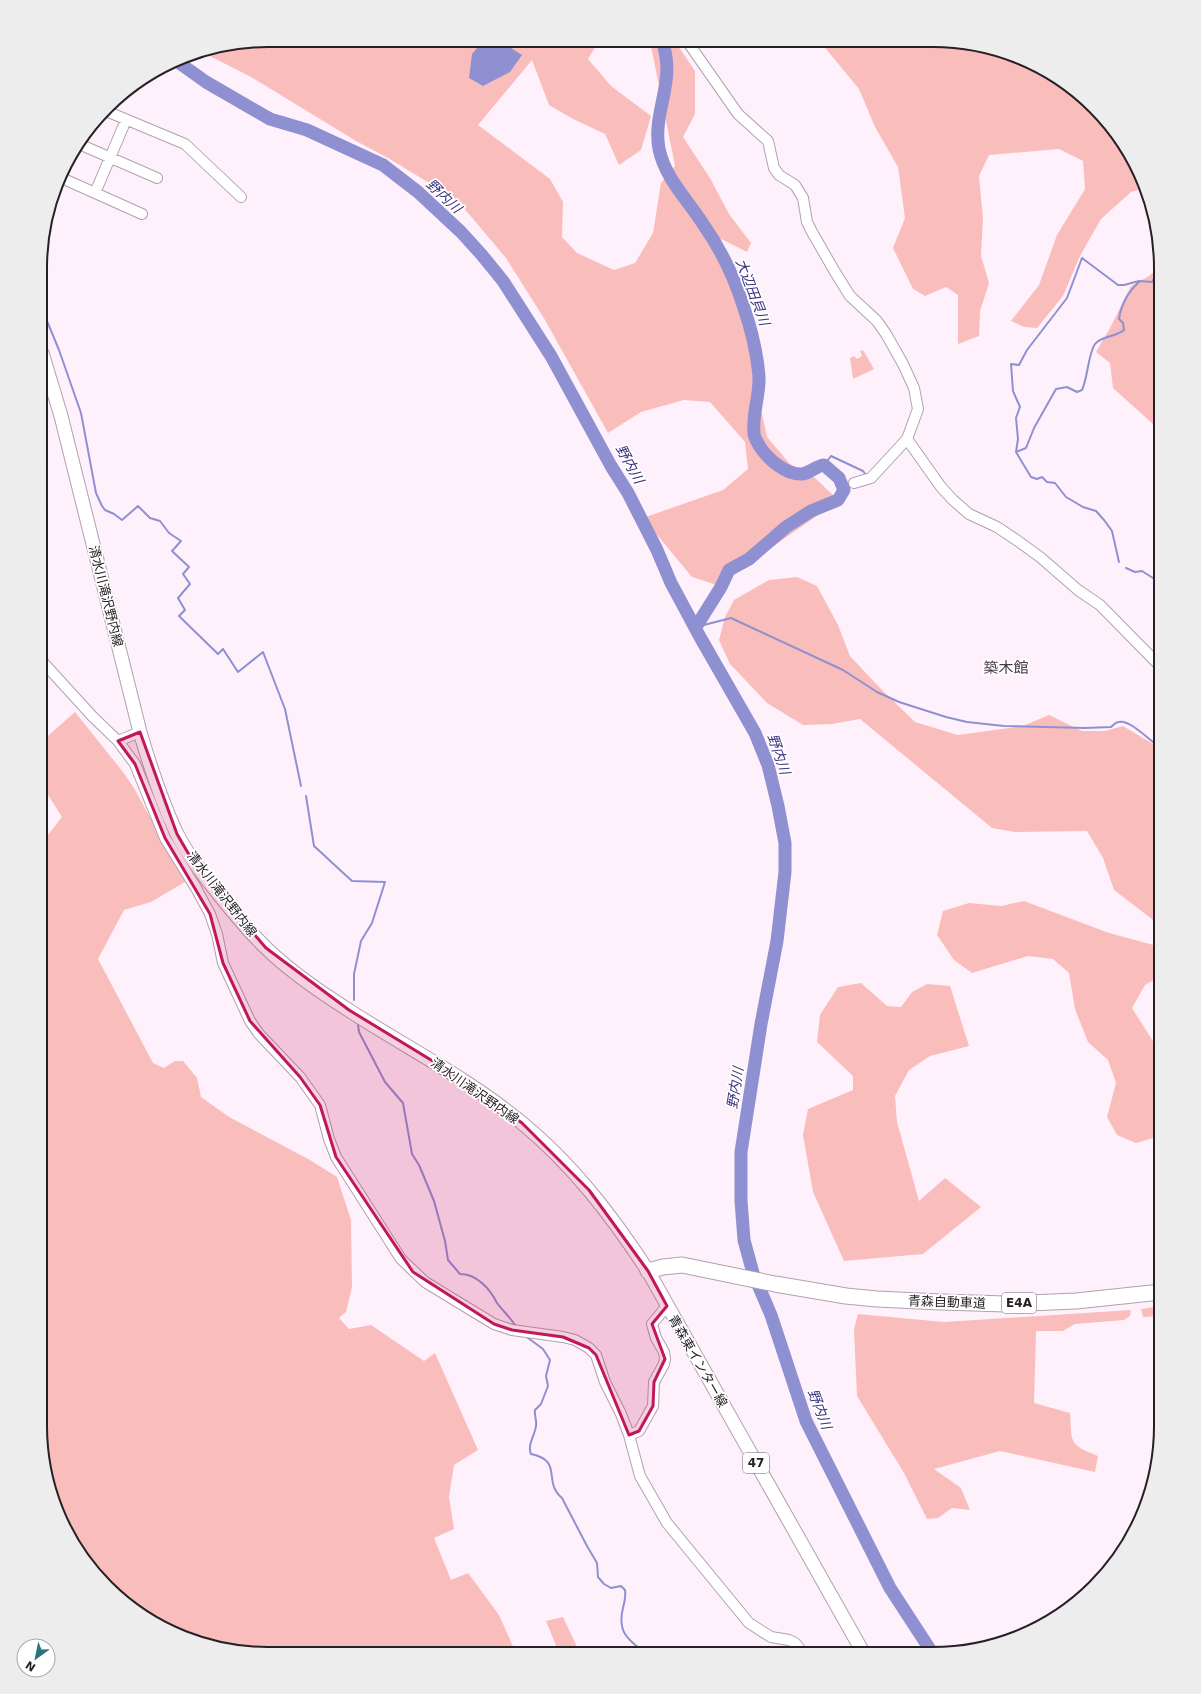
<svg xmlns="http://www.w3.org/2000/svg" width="1201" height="1694" viewBox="0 0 1201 1694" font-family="'DejaVu Sans','Noto Sans JP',sans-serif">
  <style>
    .green { fill: #f9bebb }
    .water { fill: #8f90d1 }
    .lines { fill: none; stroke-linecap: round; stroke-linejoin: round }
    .stream { stroke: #8f90d1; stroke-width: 2 }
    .river { stroke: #8f90d1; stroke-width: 13 }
    .minor-casing { stroke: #b1a1ae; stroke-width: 12 }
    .major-casing { stroke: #b1a1ae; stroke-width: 15 }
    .highway-casing { stroke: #b1a1ae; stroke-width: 17 }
    .minor { stroke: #fff; stroke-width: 10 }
    .major { stroke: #fff; stroke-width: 13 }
    .highway { stroke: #fff; stroke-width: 15 }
    .marked { fill: #c2185b; fill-opacity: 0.2; stroke: #c2185b; stroke-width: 3; stroke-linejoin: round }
    .labels { text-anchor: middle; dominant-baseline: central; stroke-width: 3.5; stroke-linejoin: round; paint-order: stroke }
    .shield { fill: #fff; stroke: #686366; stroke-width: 1 }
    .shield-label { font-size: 12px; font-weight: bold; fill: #272025 }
    .street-label { font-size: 13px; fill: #272025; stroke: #fff }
    .water-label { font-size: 14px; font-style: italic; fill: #3a327f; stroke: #fff }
    .quarter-label { font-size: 15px; fill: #483a45; stroke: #fff }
    .rim { fill: none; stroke: #272025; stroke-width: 2 }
  </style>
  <rect width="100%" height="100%" fill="#fff1fc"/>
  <!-- green -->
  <path class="green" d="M268,40L599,41L588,59L611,86L651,116L641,150L619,165L605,134L573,119L549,105L532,60L478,125L550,179L563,202L562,237L577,253L614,270L635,263L653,233L661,183L675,166L650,41H675L695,71V114L683,137L710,178L729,214L751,243L747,252L699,228L723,263L749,321L758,395L767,437L790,464L814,477L835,497L827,509L717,585L692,577L643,518L723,490L748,469L745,442L710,402L684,400L641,412L608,433L545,320L506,258L457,200L388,158L356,141L251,77L200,51Z
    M818,42H963L1020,57L1071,87L1104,118L1138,168L1145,188L1131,192L1101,219L1080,256L1063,296L1037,328L1024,327L1011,321L1039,285L1057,235L1085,189L1083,161L1059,149L989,155L979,176L983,219L981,256L989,283L980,311L979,336L958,344V295L946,287L925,296L913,289L893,248L905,218L898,167L875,127L859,89L822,44Z
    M1161,265V450L1153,424L1113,388L1110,363L1096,352L1110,328L1131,286L1149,276Z
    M863,350L874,369L853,379L850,358L854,356L857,359L862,356L860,351Z
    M797,577L817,586L838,625L850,656L878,686L915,722L958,735L1023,726L1049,715L1082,731H1105L1123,726L1161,749V926L1114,890L1103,858L1087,831L1015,832L992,828L860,719L832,724L803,725L767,703L730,664L719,640L725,617L734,600L769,580Z
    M75,712L123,772L134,788L185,882L151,902L124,910L98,959L153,1063L164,1068L175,1061H183L197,1078L201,1097L229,1117L310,1160L337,1177L351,1220L352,1287L346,1312L339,1318L349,1329L371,1325L424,1361L435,1353L478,1450L454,1465L449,1497L454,1529L434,1538L451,1580L468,1573L499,1615L516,1653L239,1652L195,1642L141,1615L97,1576L63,1526L44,1470L40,1426L41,844L62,817L48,795L41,787V742Z
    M1024,901L1109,933L1161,947V976L1145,985L1132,1008L1161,1054V1121L1157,1137L1136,1143L1117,1135L1107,1117L1116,1083L1108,1060L1088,1042L1075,1009L1069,973L1053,959L1028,956L972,973L954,960L937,935L943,911L969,903L1001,906Z
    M861,983L887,1006L901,1007L912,992L927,984L950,986L969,1046L930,1056L909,1070L895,1096L897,1122L919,1201L945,1178L981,1207L923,1254L844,1261L813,1192L803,1135L808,1109L853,1090V1076L817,1042L820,1015L838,987Z
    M1161,1306V1316L1143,1317L1141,1309Z
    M1131,1310L1130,1316L1124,1320L1075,1324L1063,1331H1036L1034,1403L1070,1413C1072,1443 1068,1444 1098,1456L1095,1472L1000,1451L934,1469L961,1488L970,1510L952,1508L938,1518L927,1519L904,1473L857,1396L854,1329L858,1314L944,1322Z
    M563,1617L580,1653H559L546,1621Z"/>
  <!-- water -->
  <path class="water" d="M483,41H500L522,55L510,72L483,86L469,78L472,54Z"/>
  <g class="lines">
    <!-- stream -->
    <path class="stream" d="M42,309L59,350L81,413L96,493L102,506L105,510L114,514L122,520L138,506L150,518L160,521L169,533L181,541L172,551L189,567L183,574L190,584L178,598L185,610L179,616L218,654L223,649L238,672L263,652L285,709L301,786
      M1016,452L1026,448L1034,428L1056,389L1067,387L1077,392L1082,390C1088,377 1088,354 1095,344C1101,336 1116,337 1124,330L1123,323L1119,319C1121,305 1128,292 1139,282
      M824,465L831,456L863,471L867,476
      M1119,562L1112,531L1104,520L1096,511L1083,507L1066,497L1055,483L1047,482L1042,477L1037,479L1031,477L1016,452L1018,439L1016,418L1020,407L1013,391L1011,364L1019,365L1027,350L1067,298L1082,258L1118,285H1124L1139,281L1152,282L1161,266
      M1126,568L1135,572L1142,571L1153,578L1161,579
      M696,627L731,618L843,670L877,692L899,702L946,717L967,722L1004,726L1085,728L1111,727C1113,725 1116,722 1119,722C1130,719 1151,742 1161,748
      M306,796L314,846L352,881L385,882L372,923L361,941L354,974V1000
      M358,1025L359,1032L385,1082L403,1103L412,1154L419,1165L434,1201L445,1241L448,1260L460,1274C477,1274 490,1289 497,1303C502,1310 510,1317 515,1325
      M528,1338L543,1349L550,1360L546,1376L548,1386L541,1404L535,1410C534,1415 537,1420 536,1426C535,1435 527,1445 531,1454C564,1461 542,1481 562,1498L587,1546L597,1563L598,1577L604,1584L611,1588L621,1586L625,1590C626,1597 625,1601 623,1608C617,1632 628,1640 645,1653"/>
    <!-- river -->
    <path class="river" d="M662,41C677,82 652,111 659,149C665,178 687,199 703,224C720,248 734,277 743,305C751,328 757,352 759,376C760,395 752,414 754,433C754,438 758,443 760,447C768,459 786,475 802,474C810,473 816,466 824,465L839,478L844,490L838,500L811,511L786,527L749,559L729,570L721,587L696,627
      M178,62L206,82L270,119L307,130L383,165L418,192L461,232L481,254L503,281L551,356L611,466L628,493L657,550L671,583L700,637L755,733L768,765L778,806L785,843V872L777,941L761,1024L741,1152V1201L744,1240L753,1273L771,1315L806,1421L890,1588L933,1654"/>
    <defs>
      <path id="minor" d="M687,41L738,114L768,141L774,168L779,175L795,185L803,198L807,222L812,232L835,272L850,296L877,321L886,334L903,364L914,388L918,409L907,439L941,487L953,500L969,514L997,527L1018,541L1040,557L1078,590L1100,605L1161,667
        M106,111L185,144L241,197
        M79,144L157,178
        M66,180L142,214
        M95,193L126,120
        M854,483L871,478L907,439
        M41,660L93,717L118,741L135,764L165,838L196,888L210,914L217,934L223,963L250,1021L259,1034L300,1077L320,1105L329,1139L336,1157L401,1259L425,1282L494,1324L512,1330L563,1337L575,1340L589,1348L596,1355L605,1382L621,1414L629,1435L640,1476L667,1523L749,1623L771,1637L789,1640L795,1643L804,1654
        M118,741L140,732
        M629,1435L639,1431L653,1406L654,1382L664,1364L665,1359L664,1352L656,1338L652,1324L667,1306"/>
      <path id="major" d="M42,353L61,416L140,732C150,766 161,800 176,832C187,854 202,873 217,892C232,911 247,929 264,946C289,971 320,992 350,1011C407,1048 469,1079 522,1123C573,1165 612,1216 648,1271L864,1654"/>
      <path id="highway" d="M648,1271L663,1267L682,1265L775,1284L846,1296L877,1299L941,1302L1006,1304L1076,1301L1161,1292"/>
    </defs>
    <!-- minor casing -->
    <use href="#minor" class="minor-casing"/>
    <!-- major casing -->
    <use href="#major" class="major-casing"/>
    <!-- highway casing -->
    <use href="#highway" class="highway-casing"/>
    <!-- minor -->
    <use href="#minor" class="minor"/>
    <!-- major -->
    <use href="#major" class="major"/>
    <!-- highway -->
    <use href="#highway" class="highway"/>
  </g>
  <!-- marked area -->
  <path class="marked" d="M140,732L177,834L195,865L266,948L349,1010L454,1074L522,1123L589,1190L648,1271L667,1306L652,1324L665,1359L654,1382L653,1406L639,1431L629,1435L596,1355L589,1348L563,1337L512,1330L494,1324L413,1272L336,1157L320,1105L300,1077L250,1021L223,963L210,914L165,838L135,764L118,741Z"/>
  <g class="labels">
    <!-- shield labels -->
    <g class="shield">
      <rect x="1002" y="1293" width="34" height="20" rx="3"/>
      <rect x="743" y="1453" width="26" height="20" rx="3"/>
    </g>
    <g class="shield-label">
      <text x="1019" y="1303">E4A</text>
      <text x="756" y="1463">47</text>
    </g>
    <!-- street labels -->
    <g class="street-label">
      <text transform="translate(106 596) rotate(76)">清水川滝沢野内線</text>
      <text transform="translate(222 894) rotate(52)">清水川滝沢野内線</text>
      <text transform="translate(475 1091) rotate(35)">清水川滝沢野内線</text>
      <text transform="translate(947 1302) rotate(2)">青森自動車道</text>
      <text transform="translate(698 1361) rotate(60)">青森東インター線</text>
    </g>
    <!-- water labels -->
    <g class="water-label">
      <text transform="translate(444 196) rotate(43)">野内川</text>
      <text transform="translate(753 292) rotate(69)">大辺田貝川</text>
      <text transform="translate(630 464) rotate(61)">野内川</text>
      <text transform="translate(779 754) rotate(71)">野内川</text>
      <text transform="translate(735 1088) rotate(-81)">野内川</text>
      <text transform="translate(820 1409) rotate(69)">野内川</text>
    </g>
    <!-- quarter labels -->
    <g class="quarter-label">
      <text x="1006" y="668">築木館</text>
    </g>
  </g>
  <!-- crop -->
  <path d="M0 0H1201V1694H0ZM268 47H933A221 221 0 0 1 1154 268V1426A221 221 0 0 1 933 1647H268A221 221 0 0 1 47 1426V268A221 221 0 0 1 268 47Z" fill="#eeedee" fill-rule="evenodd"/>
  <path class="rim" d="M268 47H933A221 221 0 0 1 1154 268V1426A221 221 0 0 1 933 1647H268A221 221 0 0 1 47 1426V268A221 221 0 0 1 268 47Z"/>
  <!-- north arrow -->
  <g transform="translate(36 1658) rotate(213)"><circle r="19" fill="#ffffff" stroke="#a9a6a8"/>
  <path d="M0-3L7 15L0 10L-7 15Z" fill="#2b737e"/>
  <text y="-6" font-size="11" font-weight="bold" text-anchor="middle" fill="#272025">N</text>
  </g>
</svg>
